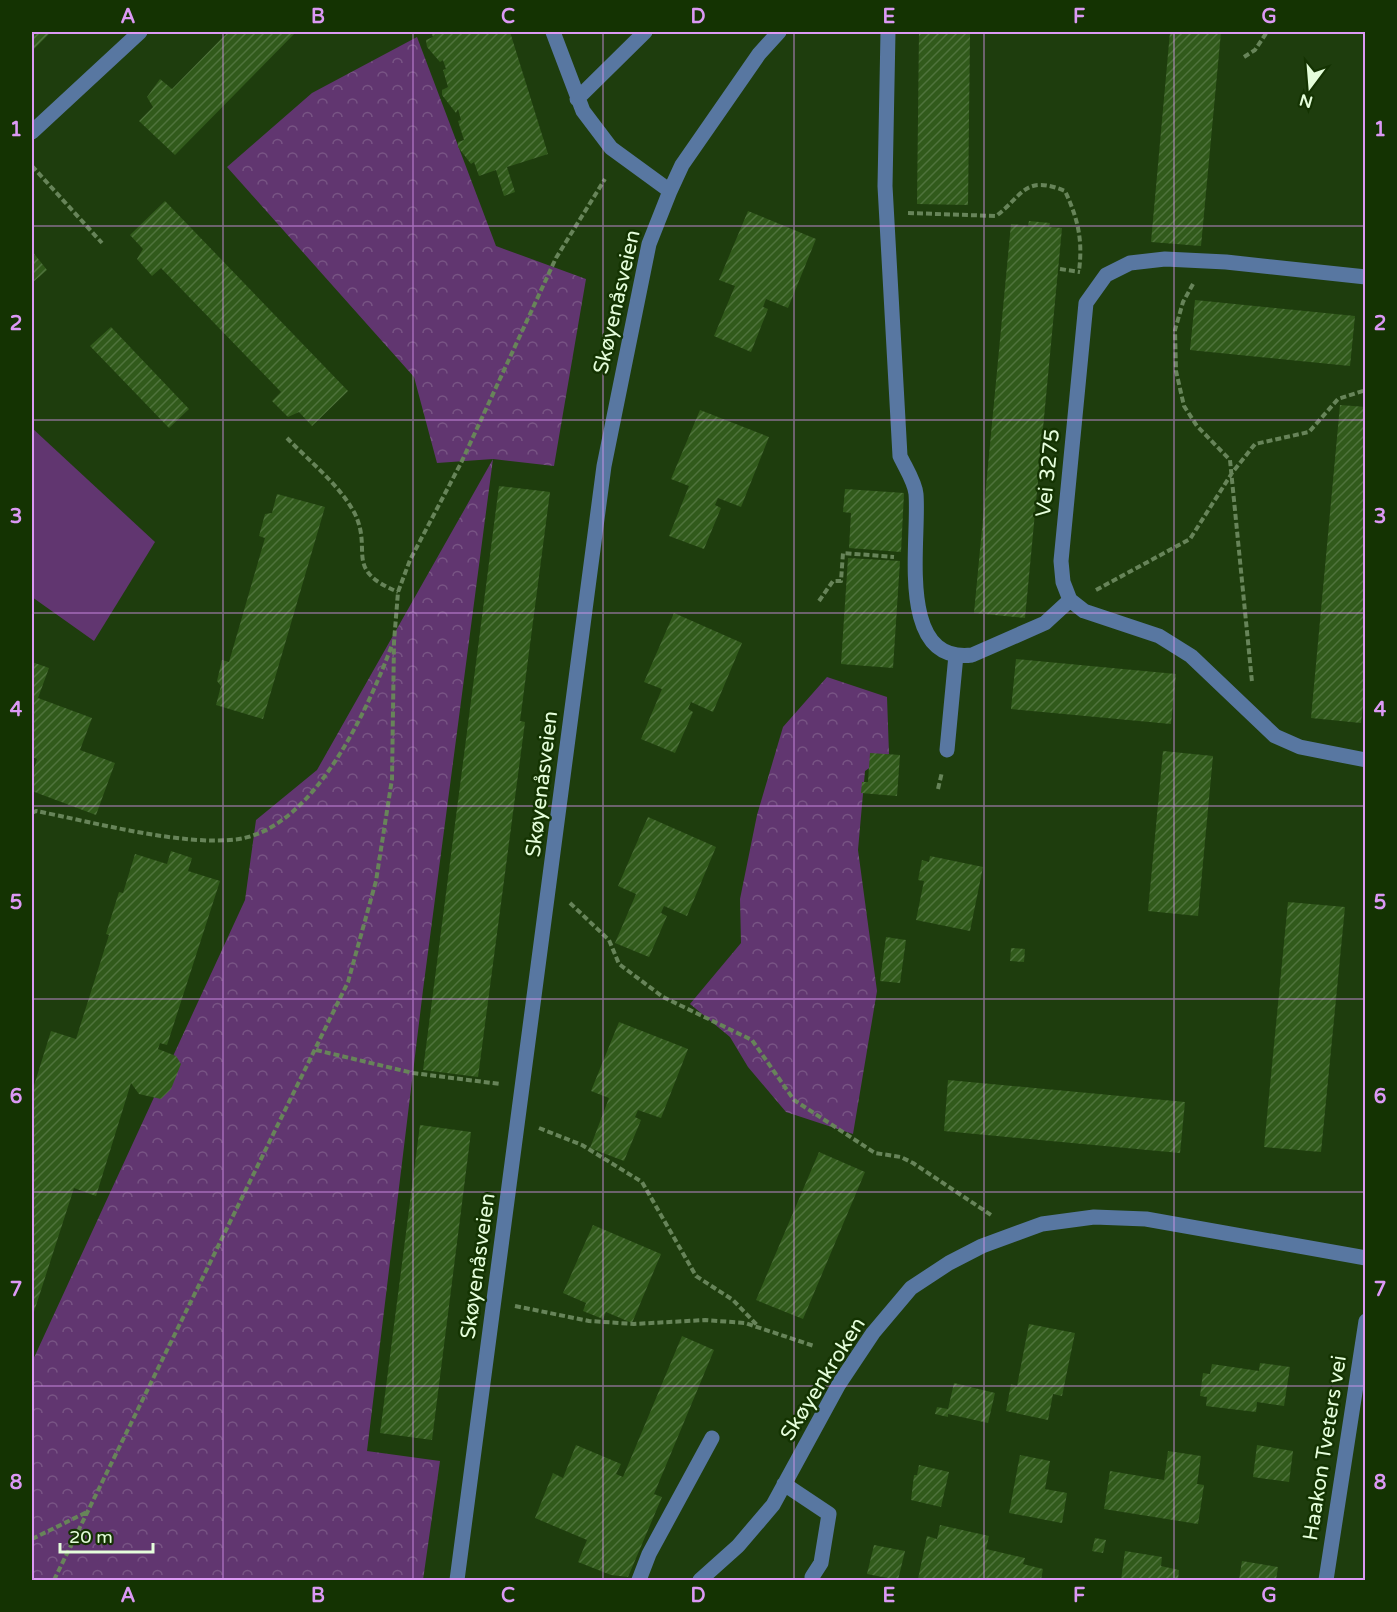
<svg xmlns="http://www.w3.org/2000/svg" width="1397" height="1612" viewBox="0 0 1397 1612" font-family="'Varela Round',sans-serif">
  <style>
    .green { fill: #613670 }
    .forest { fill: url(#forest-crowns) }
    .building { fill: url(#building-hatch) }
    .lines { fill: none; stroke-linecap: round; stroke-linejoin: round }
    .path { stroke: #678459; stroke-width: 4; stroke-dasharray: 6 3; stroke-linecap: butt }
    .minor { stroke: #5877a1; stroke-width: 15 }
    .grid { fill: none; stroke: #dc99f5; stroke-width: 1.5; stroke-opacity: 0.55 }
    .labels { text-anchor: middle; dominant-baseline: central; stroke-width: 5; stroke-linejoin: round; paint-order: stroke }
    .street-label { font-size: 21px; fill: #e5fedb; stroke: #143302 }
    .neatline { fill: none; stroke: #dc99f5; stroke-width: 2 }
    .grid-label { font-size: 20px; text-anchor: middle; font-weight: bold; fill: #dc99f5 }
  </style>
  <defs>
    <pattern id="forest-crowns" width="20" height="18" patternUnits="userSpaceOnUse" patternTransform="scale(1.5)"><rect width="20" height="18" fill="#613670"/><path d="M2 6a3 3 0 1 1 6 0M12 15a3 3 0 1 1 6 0" fill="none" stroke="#785484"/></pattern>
    <pattern id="building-hatch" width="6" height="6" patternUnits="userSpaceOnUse" patternTransform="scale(1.5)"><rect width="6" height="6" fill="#315a1b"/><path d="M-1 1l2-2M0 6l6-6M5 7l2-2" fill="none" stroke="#4f733c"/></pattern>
  </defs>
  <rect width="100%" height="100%" fill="#1e3d0d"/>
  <!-- green -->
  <path class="green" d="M32,428L155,542L94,641L32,597Z"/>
  <!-- forest -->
  <path class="forest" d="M417,37L496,246L586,279L554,466L493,459L423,990L367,1451L440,1461L423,1580H32V1362L245,900L256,820L317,770L493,459L437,463L414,377L227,167L312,93Z
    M827,677L887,697L889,754L865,771L858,850L877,991L853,1134L786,1112L748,1067L730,1037L690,1004L741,943L740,899L757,815L783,727Z"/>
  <!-- building -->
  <path class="building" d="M32,32H51L32,51Z
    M228,32H296L175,155L139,121L153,107L147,97L160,79L172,89Z
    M431,32H510L548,154L507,167L515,192L504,196L496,170L479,176L474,162L471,164L458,147V142L464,140L458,121L461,120L458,109L456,113L442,95V90L448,87L443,70L446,69L443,60L440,62L427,47L426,40L433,37Z
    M919,32H970L968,205L917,204Z
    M1170,32H1221L1201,246L1151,242Z
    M165,201L348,391L312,426L299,412L288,417L272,401L281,392L161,268L152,276L137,259L143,249L130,235Z
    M748,211L816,239L788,308L766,299L763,307L768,309L751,352L714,336L735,286L719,280Z
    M1029,221L1050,223L1049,227L1062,228L1025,618L974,613L1011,224L1028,226Z
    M32,251L47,270L32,283Z
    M1195,300L1355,316L1350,366L1190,350Z
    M111,327L189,409L169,428L90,346Z
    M1340,405L1366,407V677L1361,723L1311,718Z
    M700,410L769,437L741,507L718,498L715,505L721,508L704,549L669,536L689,486L671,479Z
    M499,486L550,492L520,721L525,722L478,1077L423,1070Z
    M845,489L904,493L901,552L849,548L851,513L843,512Z
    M277,494L325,507L263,719L216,705L221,686L217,681L222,660L229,662L265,538L259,536L265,514L272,513Z
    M848,558L900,561L893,668L841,664Z
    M674,613L742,643L713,712L691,702L688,709L693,712L675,753L641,739L662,689L644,682Z
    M1016,659L1176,674L1171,724L1011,709Z
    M32,662L49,668L38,698L92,718L80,750L115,763L96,815L32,791V774L37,759L32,757Z
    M1163,751L1213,756L1198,916L1148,911Z
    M870,753L900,755L897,796L861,793L862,782H868Z
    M648,817L716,847L687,916L664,906L661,913L667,916L649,957L615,943L636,894L618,886Z
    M171,851L192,858L188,871L220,881L167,1045L160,1043L158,1049L176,1056L181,1064L171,1089L161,1099L139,1094L131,1083L96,1196L74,1188L32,1318V1092L51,1031L76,1039L109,935L106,934L119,892L123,893L135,854L167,864Z
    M930,856L983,867L970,931L916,920L924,881L918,880L922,860L929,862Z
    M1288,902L1345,907L1321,1152L1264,1147Z
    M886,937L906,940L900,983L880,981Z
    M1011,948L1025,949L1024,962L1010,961Z
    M619,1022L688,1049L661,1118L638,1110L635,1117L641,1120L624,1161L590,1148L609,1098L591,1091Z
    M948,1080L1185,1102L1180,1153L944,1131Z
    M420,1125L471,1132L432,1440L380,1433Z
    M819,1152L865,1172L803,1319L756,1300Z
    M593,1225L661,1254L632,1323L606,1312L603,1319L583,1311L586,1303L563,1293Z
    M1029,1324L1075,1333L1062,1396L1053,1394L1048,1420L1006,1411L1011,1384L1017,1386Z
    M682,1336L714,1350L654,1494L662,1497L628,1577L611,1575L578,1562L587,1540L535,1518L553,1473L563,1478L576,1445L621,1464L616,1474L623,1477Z
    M1260,1363L1290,1367L1284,1406L1257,1402L1256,1412L1206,1406L1207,1397L1200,1396L1203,1373L1210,1374L1212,1364L1259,1371Z
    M954,1383L995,1393L988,1423L948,1414V1417L935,1414L937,1407L948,1409Z
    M1257,1445L1293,1451L1289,1482L1253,1477Z
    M1168,1451L1201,1456L1197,1484L1204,1485L1198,1524L1104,1509L1110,1471L1164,1480Z
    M1020,1455L1050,1461L1045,1489L1067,1493L1062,1523L1009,1513Z
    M919,1465L949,1472L941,1507L911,1500L914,1475H917Z
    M940,1525L989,1536L986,1549L1025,1558L1023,1564L1043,1569L1041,1580L918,1579L927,1536L937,1539Z
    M1095,1538L1106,1540L1103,1553L1092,1551Z
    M874,1545L905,1551L898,1580L867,1574Z
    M1125,1551L1162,1557L1161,1566L1179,1570L1178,1580H1121Z
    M1242,1561L1278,1567L1276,1580H1239Z"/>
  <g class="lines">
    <!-- path -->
    <path class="path" d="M1244,57L1255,50L1267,32
      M32,166L102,243
      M908,213L996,216C1023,196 1024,174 1065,191C1078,219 1083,240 1079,271
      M1060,269L1080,272
      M1193,284L1183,302L1175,330L1176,371L1184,406L1197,426L1230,460L1252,682
      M287,438C309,461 340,485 355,514C373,552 343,569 398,592
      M1096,590L1190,539L1232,473L1255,444L1309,432L1338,399L1366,390
      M819,601L833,581H841L843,553L894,557
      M938,789L942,772
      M32,813L36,811C93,822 184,847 239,839C315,827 368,709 392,645
      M570,903L609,940L619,964L663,997L752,1040L794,1100L875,1153L901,1157L913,1163L991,1215
      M316,1050L413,1073L500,1084
      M539,1128L582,1145L642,1182L696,1276L733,1300L758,1326
      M515,1306L589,1321L634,1324L705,1320L745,1323L814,1346
      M32,1539L87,1512
      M54,1580L348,982L376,881L392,779L394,642L398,592L410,560L461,463L556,258L605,179"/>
    <!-- minor -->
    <path class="minor" d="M553,32L583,111L611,148L670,191
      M888,32L885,186L900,456C905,467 915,482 916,494C920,540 895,664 972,655L1045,623L1070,600
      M577,99L645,32
      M32,132L140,32
      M1366,277L1226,262L1165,259L1130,263L1106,275L1086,303L1061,561L1063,582L1070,600L1084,611L1159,636L1191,656L1275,736L1300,747L1366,760
      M947,750L956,655
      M784,1484L829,1514L821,1563L812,1577
      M457,1580L604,466L649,244L670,191L682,165L759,54L779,32
      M639,1580L649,1554L712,1438
      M700,1580L738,1546L773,1505L839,1384L873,1333L911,1288L949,1263L982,1246L1042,1224L1094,1217L1146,1219L1366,1258
      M1326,1580L1366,1321"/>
  </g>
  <!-- grid -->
  <path class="grid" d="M223,32V1580M413,32V1580M603,32V1580M794,32V1580M984,32V1580M1174,32V1580M32,226H1366M32,420H1366M32,613H1366M32,806H1366M32,999H1366M32,1192H1366M32,1386H1366"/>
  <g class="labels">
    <!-- street labels -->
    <g class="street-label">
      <text transform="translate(617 302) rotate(-77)">Skøyenåsveien</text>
      <text transform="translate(1048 473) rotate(-84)">Vei 3275</text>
      <text transform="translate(542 784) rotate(-83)">Skøyenåsveien</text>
      <text transform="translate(478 1266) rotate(-82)">Skøyenåsveien</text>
      <text transform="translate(823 1379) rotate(-58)">Skøyenkroken</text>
      <text transform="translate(1325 1448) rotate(-81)">Haakon Tveters vei</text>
    </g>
  </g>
  <!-- border -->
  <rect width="1397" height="1612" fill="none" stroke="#143302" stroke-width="66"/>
  <!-- north arrow -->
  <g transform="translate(1310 87) rotate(196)" stroke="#143302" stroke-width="4.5" paint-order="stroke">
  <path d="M0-4.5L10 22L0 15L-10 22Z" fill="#e5fedb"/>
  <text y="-9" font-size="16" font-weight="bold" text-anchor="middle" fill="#e5fedb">N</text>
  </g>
  <!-- scale -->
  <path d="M60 1543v9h93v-9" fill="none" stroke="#e5fedb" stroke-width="3"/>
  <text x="69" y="1543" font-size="18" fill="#e5fedb" stroke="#143302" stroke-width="4.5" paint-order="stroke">20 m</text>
  <rect x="33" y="33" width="1331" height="1546" class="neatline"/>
  <g class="grid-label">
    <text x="128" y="23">A</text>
    <text x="318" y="23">B</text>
    <text x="508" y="23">C</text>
    <text x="698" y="23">D</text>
    <text x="889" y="23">E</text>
    <text x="1079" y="23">F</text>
    <text x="1269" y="23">G</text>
    <text x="16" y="136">1</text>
    <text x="1380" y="136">1</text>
    <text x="16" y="330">2</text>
    <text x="1380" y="330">2</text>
    <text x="16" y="523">3</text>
    <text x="1380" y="523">3</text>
    <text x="16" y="716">4</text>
    <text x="1380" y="716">4</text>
    <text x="16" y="909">5</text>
    <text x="1380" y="909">5</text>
    <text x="16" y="1103">6</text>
    <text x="1380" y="1103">6</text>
    <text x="16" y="1296">7</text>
    <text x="1380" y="1296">7</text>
    <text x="16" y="1489">8</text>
    <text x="1380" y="1489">8</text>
    <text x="128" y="1602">A</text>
    <text x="318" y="1602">B</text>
    <text x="508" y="1602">C</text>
    <text x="698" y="1602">D</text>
    <text x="889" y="1602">E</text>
    <text x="1079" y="1602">F</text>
    <text x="1269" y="1602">G</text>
  </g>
</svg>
